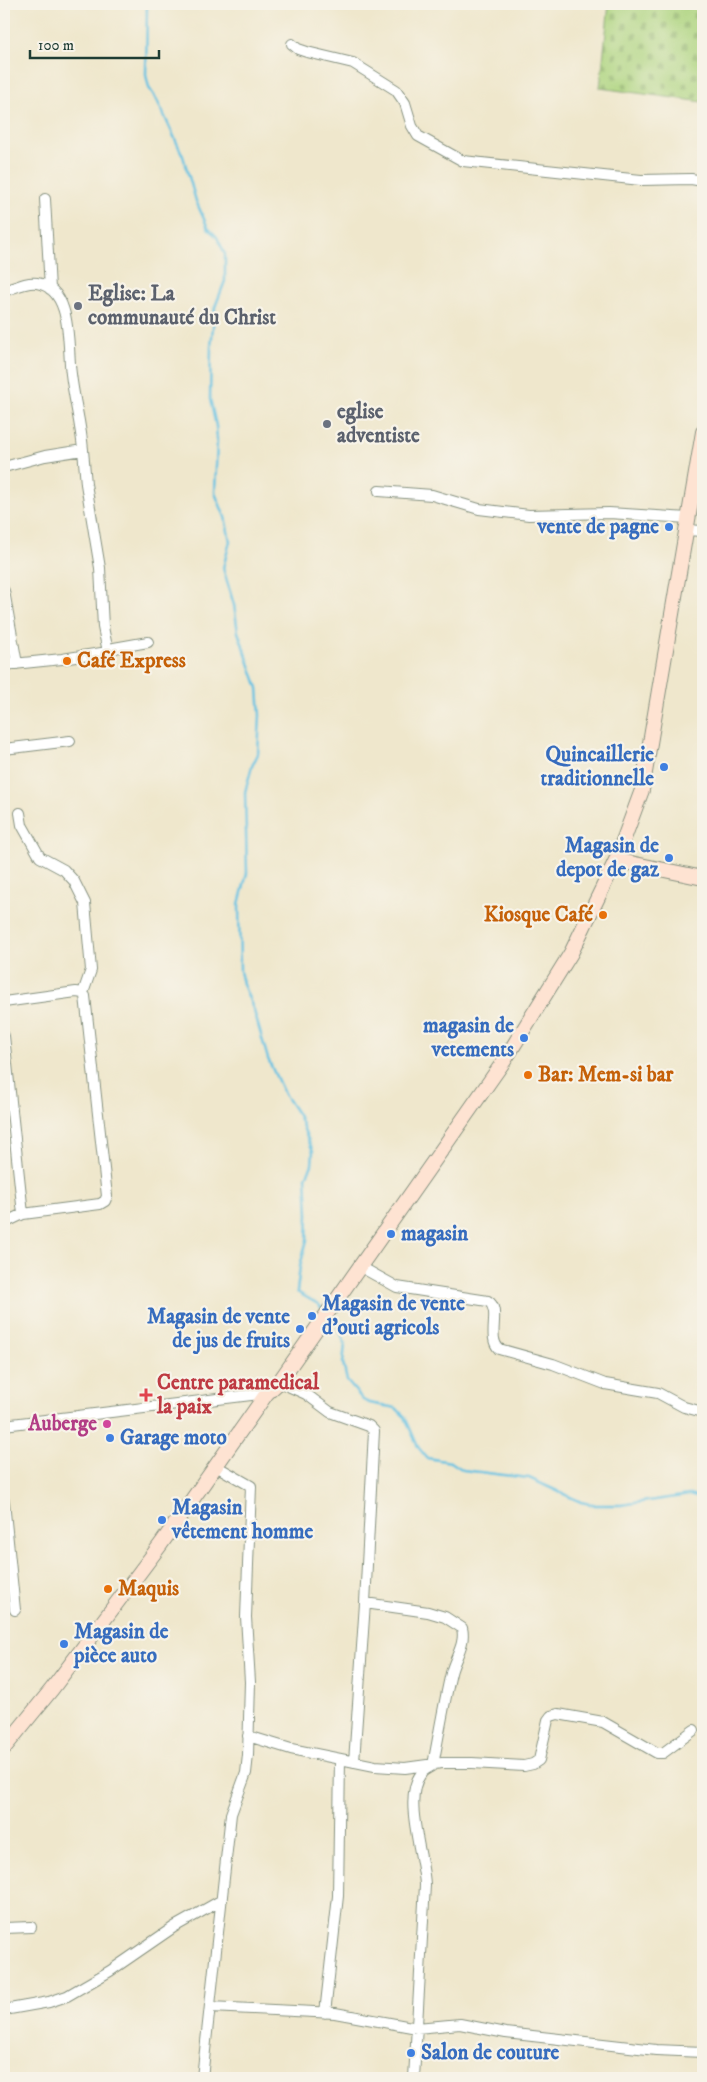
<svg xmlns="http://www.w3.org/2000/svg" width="707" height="2082" viewBox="0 0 707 2082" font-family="'IM FELL DW Pica',serif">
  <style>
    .cemetery { fill: url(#cemetery-stones); stroke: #66885a }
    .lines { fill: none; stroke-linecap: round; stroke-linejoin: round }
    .stream { stroke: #65c2e3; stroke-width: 2.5 }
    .street-casing { stroke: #879280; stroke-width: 12 }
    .secondary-casing { stroke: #879280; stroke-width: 16 }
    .street { stroke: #fff; stroke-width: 10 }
    .secondary { stroke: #fee3d2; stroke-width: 14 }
    .worship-dot { fill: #6b7280; stroke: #f7f3e8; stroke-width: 2 }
    .shop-dot { fill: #3f7fe0; stroke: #f7f3e8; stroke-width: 2 }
    .food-dot { fill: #e8710a; stroke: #f7f3e8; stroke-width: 2 }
    .health-dot { fill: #e0444e; stroke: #f7f3e8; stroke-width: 2 }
    .hotel-dot { fill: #d1479c; stroke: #f7f3e8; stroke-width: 2 }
    .labels { text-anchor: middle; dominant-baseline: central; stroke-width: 4.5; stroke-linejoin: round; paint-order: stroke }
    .worship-label { font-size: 21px; font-weight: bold; fill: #5b616d; stroke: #f7f3e8; text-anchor: start }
    .shop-label { font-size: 21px; font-weight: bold; fill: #366cbe; stroke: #f7f3e8; text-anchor: start }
    .food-label { font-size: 21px; font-weight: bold; fill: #c56008; stroke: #f7f3e8; text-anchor: start }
    .health-label { font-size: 21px; font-weight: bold; fill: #be3a42; stroke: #f7f3e8; text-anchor: start }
    .hotel-label { font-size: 21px; font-weight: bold; fill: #b23c85; stroke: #f7f3e8; text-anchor: end }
  </style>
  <defs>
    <pattern id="cemetery-stones" width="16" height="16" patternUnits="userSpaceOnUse" patternTransform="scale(1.25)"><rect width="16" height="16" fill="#add47f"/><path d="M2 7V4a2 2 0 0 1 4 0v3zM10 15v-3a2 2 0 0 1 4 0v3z" fill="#94b76e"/></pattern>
  </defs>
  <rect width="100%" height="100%" fill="#f7f3e8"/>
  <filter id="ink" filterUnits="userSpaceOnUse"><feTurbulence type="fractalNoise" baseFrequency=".02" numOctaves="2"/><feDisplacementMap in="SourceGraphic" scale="10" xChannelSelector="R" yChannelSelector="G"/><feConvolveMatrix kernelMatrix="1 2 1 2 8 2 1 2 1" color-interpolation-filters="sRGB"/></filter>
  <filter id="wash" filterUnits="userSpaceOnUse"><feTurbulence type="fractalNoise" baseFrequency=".0096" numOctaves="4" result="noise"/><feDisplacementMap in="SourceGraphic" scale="20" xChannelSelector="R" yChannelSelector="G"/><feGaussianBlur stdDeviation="1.12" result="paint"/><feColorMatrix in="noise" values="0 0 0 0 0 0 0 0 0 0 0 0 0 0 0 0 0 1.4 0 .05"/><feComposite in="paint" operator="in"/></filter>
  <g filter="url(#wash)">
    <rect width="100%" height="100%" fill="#efe7cc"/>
    <!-- cemetery -->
    <path class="cemetery" d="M609,4H703V102L600,88Z"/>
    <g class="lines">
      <!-- stream -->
      <path class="stream" d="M147,4L146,75L149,88L157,100L183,156L196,201L208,228L217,237L225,254V281L215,307L211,347L210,399L216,426L217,440L215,493L225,517L230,541L223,568L234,605L238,632L258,688L260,715L258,754L252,766L245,792L247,873L239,904L240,971L243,984L254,1011L268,1059L284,1094L298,1115L313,1151L312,1165L306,1177L308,1214L307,1240L300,1266L297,1292L318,1304L324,1310
        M330,1316L337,1323L345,1344L343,1363L347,1381L363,1400L369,1403L396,1408L405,1417L418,1447L427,1458L451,1462L463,1470L529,1478L581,1502L595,1505H621L689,1495L703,1499"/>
    </g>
  </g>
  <g filter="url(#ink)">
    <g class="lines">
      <defs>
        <path id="street" d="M292,44L298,49L307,52L353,63L396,90L405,103L412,126L418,136L463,161L641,180L691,179L703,181
          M45,199L50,289
          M4,291C14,288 27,281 37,283C74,289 67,348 71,374C74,400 81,424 83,450
          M4,467L45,456L83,450L86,484L100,568L103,627L108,652
          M379,491L432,495L479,509L529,515L609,513L688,518
          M686,530L703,531
          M4,591L17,664
          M4,665L62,659L108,652L114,648L148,642
          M4,749L70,741
          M20,813L22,825L40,857L64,870L74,881L85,903L91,970L83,993L85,996L107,1196L105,1201L100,1204L23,1214
          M4,1002L76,992L83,993
          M4,1036L23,1214L4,1223
          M359,1266L397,1287L488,1301C502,1309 486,1337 499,1349L553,1364L605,1384L658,1393L684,1407L703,1412
          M279,1382L306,1394L330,1412L369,1426L374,1431L365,1603L354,1762
          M4,1425L267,1393
          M4,1502L15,1610
          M365,1603L428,1612L445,1617L462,1628C466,1644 455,1657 451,1673C444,1703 439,1734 433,1765C429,1768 423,1770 421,1774C402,1798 424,1856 425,1885L414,2078
          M248,1736L291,1749L375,1766L405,1768L442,1763H472L524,1766L533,1764L539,1760L548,1720L551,1716L558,1714L603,1722L657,1753H663L694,1730
          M4,1928L31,1927
          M210,2007L335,2013L417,2028L460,2024L506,2033L656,2050L703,2052
          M4,2010L49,2002L67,1996L110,1971L174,1927L222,1900
          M325,2013L338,1896L340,1759
          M202,2078L231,1814L246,1773L248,1755L250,1682L246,1617L251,1486L216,1466"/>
        <path id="secondary" d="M616,860L703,878
          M4,1748L52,1689L161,1544L267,1393L279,1382L504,1061L571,953L616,860L642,790L703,432"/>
      </defs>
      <!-- street casing -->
      <use href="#street" class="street-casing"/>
      <!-- secondary casing -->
      <use href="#secondary" class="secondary-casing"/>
      <!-- street -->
      <use href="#street" class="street"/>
      <!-- secondary -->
      <use href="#secondary" class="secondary"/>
    </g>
  </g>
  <!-- markers -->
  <g class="worship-dot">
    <circle cx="78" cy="306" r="5"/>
    <circle cx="327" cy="424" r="5"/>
  </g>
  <g class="shop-dot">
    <circle cx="669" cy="527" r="5"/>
    <circle cx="664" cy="767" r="5"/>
    <circle cx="669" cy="858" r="5"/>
    <circle cx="524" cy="1038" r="5"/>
    <circle cx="391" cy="1234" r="5"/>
    <circle cx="312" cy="1316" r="5"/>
    <circle cx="300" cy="1329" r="5"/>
    <circle cx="110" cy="1438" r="5"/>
    <circle cx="162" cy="1520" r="5"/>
    <circle cx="64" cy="1644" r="5"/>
    <circle cx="411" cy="2053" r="5"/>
  </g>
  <g class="food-dot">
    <circle cx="67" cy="661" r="5"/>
    <circle cx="603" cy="915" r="5"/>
    <circle cx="528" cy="1075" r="5"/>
    <circle cx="108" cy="1589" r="5"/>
  </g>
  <path class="health-dot" d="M143.5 1387.5h5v5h5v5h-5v5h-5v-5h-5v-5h5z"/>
  <circle class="hotel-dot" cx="107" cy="1424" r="5"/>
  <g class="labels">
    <!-- worship labels -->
    <g class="worship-label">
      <text x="88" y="294">Eglise: La<tspan x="88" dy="24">communauté du Christ</tspan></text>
      <text x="337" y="412">eglise<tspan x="337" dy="24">adventiste</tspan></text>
    </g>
    <!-- shop labels -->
    <g class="shop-label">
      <text x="659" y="527" text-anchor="end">vente de pagne</text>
      <text x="654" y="755" text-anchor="end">Quincaillerie<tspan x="654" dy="24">traditionnelle</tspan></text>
      <text x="659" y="846" text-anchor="end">Magasin de<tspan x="659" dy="24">depot de gaz</tspan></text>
      <text x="514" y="1026" text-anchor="end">magasin de<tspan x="514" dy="24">vetements</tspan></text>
      <text x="401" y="1234">magasin</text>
      <text x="322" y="1304">Magasin de vente<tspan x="322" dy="24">d'outi agricols</tspan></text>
      <text x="290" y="1317" text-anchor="end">Magasin de vente<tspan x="290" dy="24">de jus de fruits</tspan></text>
      <text x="120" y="1438">Garage moto</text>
      <text x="172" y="1508">Magasin<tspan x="172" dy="24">vêtement homme</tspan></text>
      <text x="74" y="1632">Magasin de<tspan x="74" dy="24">pièce auto</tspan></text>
      <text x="421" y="2053">Salon de couture</text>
    </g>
    <!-- food labels -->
    <g class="food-label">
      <text x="77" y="661">Café Express</text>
      <text x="593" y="915" text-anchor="end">Kiosque Café</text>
      <text x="538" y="1075">Bar: Mem-si bar</text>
      <text x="118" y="1589">Maquis</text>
    </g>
    <!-- health labels -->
    <g class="health-label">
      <text x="157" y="1383">Centre paramedical<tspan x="157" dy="24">la paix</tspan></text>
    </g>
    <!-- hotel labels -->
    <g class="hotel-label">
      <text x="97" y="1424">Auberge</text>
    </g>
  </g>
  <!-- margin -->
  <rect width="707" height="2082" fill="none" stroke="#f7f3e8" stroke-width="20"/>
  <!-- scale -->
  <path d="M30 50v8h129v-8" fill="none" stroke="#1f3d34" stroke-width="2.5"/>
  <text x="38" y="50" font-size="15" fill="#1f3d34" stroke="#f7f3e8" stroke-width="4" paint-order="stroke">100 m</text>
</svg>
